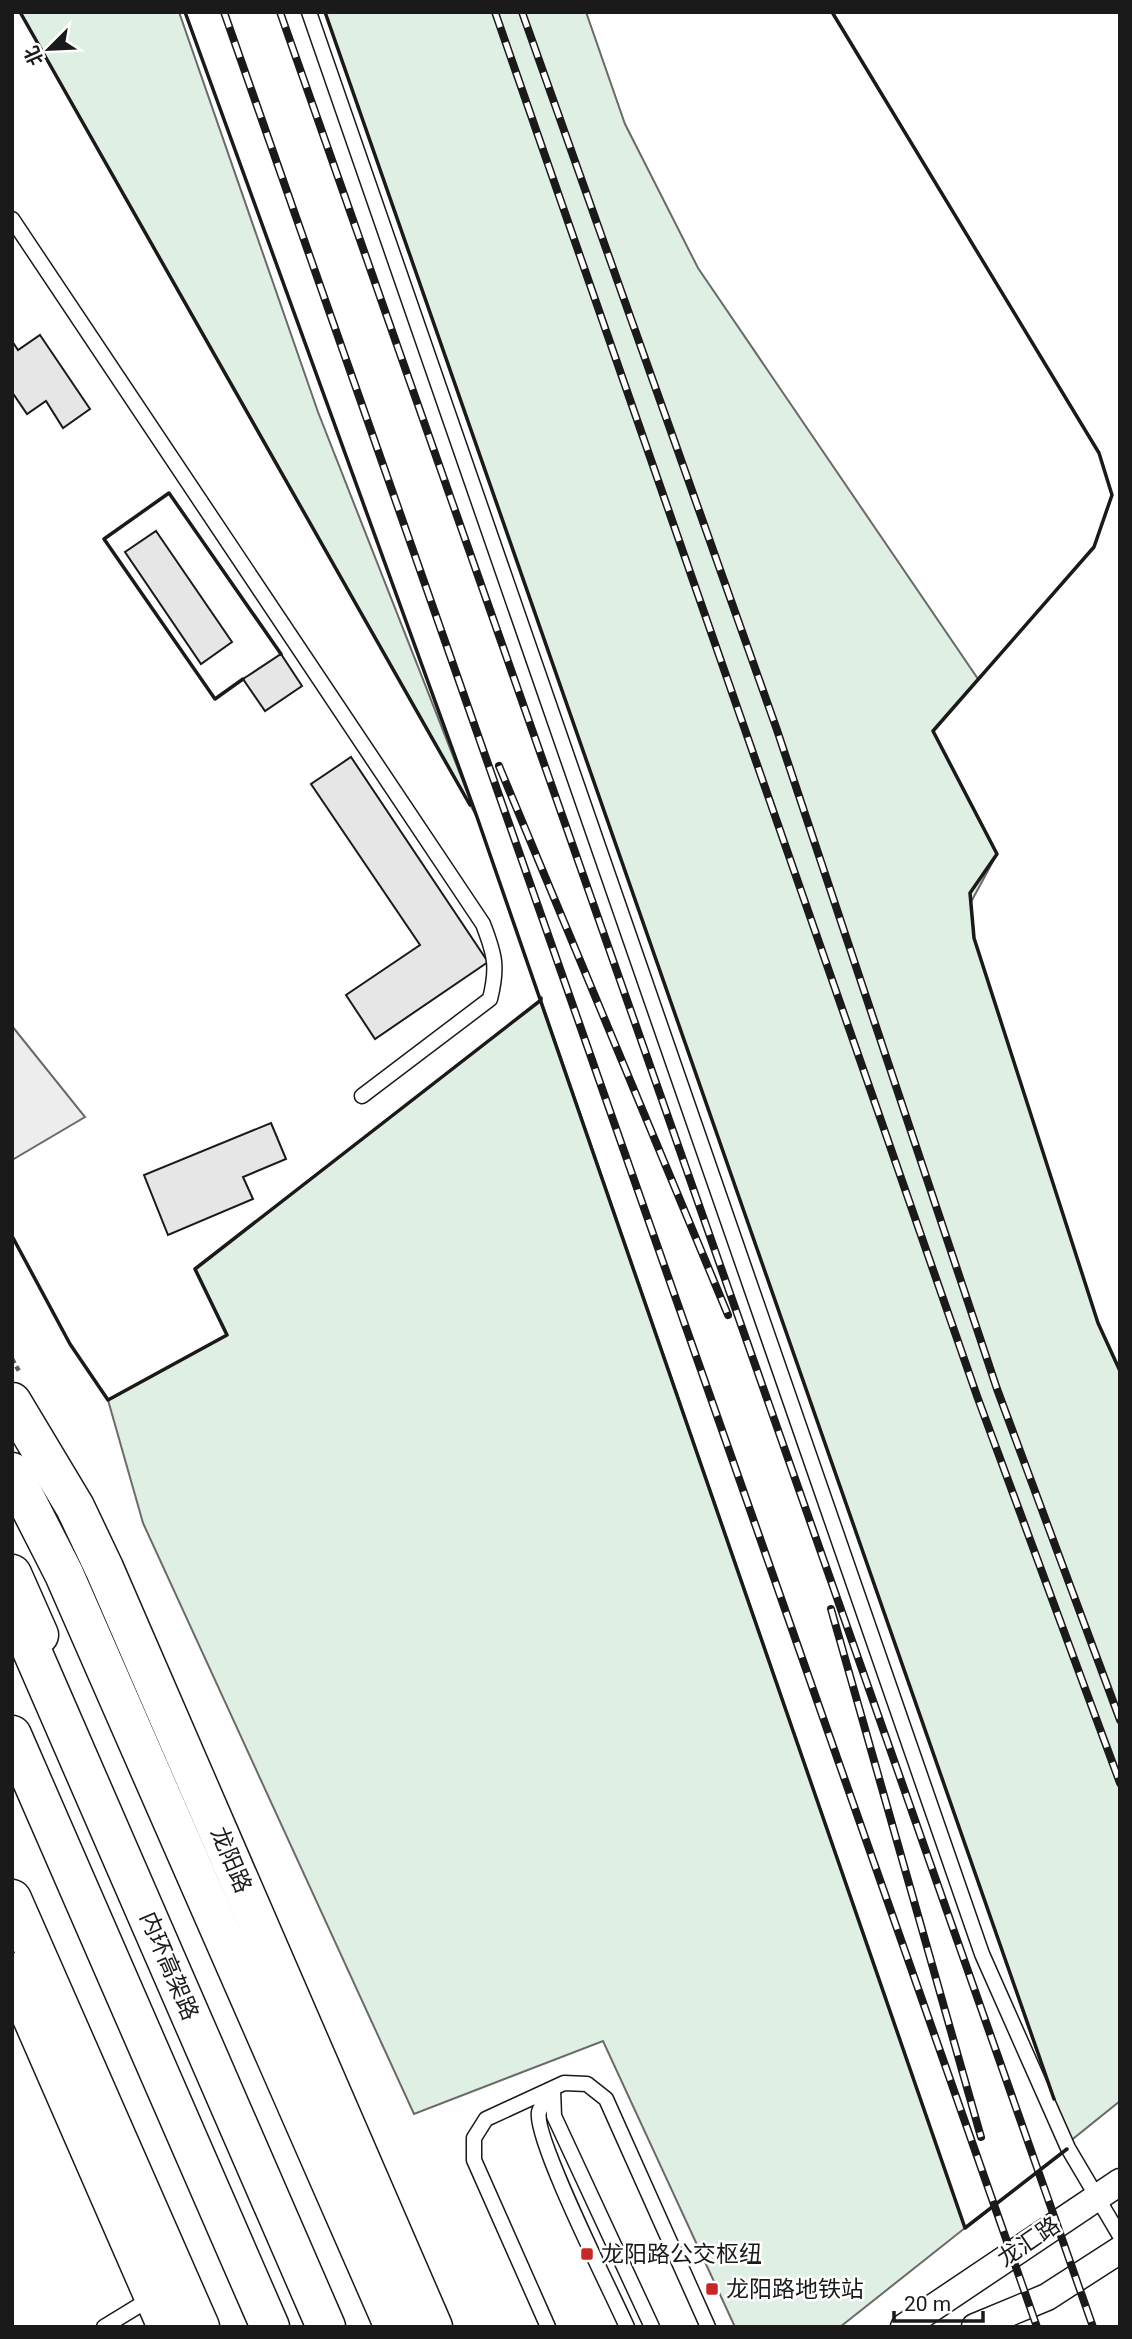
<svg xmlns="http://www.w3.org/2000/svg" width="1132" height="2339" viewBox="0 0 1132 2339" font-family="Roboto,'Noto Sans SC',sans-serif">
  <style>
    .green { fill: #e0efe3; stroke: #6a6a6a; stroke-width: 2 }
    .parking { fill: #ededed; stroke: #6a6a6a; stroke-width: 2 }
    .building { fill: #e6e6e6; stroke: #1a1a1a; stroke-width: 2 }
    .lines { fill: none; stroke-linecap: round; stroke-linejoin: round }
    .lane-casing { stroke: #1a1a1a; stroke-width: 17 }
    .street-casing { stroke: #1a1a1a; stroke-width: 29 }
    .primary-casing { stroke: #1a1a1a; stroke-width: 41 }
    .highway-casing { stroke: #1a1a1a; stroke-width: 41 }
    .path { stroke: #5f5f5f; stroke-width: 4.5; stroke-dasharray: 5 3.5; stroke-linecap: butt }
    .lane { stroke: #fff; stroke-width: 14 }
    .street { stroke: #fff; stroke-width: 26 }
    .primary { stroke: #fff; stroke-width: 38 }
    .highway { stroke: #fff; stroke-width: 38 }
    .rail-casing { stroke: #1a1a1a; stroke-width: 8 }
    .rail { stroke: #fff; stroke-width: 5; stroke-dasharray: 16; stroke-linecap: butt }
    .wall { stroke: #1a1a1a; stroke-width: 3.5 }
    .poi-dot { fill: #c62828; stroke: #fff; stroke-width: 2.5 }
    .labels { text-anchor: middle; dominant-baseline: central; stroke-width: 5; stroke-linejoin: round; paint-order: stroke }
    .street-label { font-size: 23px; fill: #1a1a1a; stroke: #fff }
    .poi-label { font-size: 23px; fill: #1a1a1a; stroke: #fff; text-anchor: start }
  </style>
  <rect width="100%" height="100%" fill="#fff"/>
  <!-- green -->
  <path class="green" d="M20,12H179L318,412L477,817Z
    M325,12H586L625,124L698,268L978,679L933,731L997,854L971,902L974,938L1098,1323L1120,1371V2101L1069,2142Z
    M541,1000L965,2228L840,2327H735L603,2041L414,2114L143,1523L108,1400L227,1335L195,1269Z"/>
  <!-- parking -->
  <path class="parking" d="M12,1026L85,1117L12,1160Z"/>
  <!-- building -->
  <path class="building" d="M40,335L90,409L63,428L46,401L27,414L12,392V341L18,350Z
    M156,531L232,642L201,664L125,552Z
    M281,654L302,686L265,711L243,679Z
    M351,757L488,962L375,1039L346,995L420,945L311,784Z
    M271,1123L286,1159L243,1177L253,1199L168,1235L144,1175Z"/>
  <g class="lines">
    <defs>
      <path id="lane" d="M309,12L982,1954L1068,2148L1120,2236
        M12,219L483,924C495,955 498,967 490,999L362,1096
        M553,2088C549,2095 541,2104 539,2112C533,2137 612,2293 627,2327
        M553,2090L554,2116L652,2327
        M104,2327L153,2297
        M548,2327L474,2160V2138L486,2119L564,2083L587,2084L606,2099L708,2327"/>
      <path id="street" d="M904,2327L1120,2182
        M975,2327L1047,2297L1120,2250"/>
      <path id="primary" d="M12,1402L75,1507L104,1568L433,2327
        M12,1574L39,1635
        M12,1972L167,2327"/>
      <path id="highway" d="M12,1472L64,1574L394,2327
        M12,1605L326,2327
        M12,1735L270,2327
        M12,1899L200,2327"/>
    </defs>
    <!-- lane casing -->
    <use href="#lane" class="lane-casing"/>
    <!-- street casing -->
    <use href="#street" class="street-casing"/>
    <!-- primary casing -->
    <use href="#primary" class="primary-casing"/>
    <!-- highway casing -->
    <use href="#highway" class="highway-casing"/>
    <!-- path -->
    <path class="path" d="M12,1359L19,1371"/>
    <!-- lane -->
    <use href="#lane" class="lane"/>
    <!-- street -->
    <use href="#street" class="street"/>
    <!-- primary -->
    <use href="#primary" class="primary"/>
    <!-- highway -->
    <use href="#highway" class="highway"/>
    <defs>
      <path id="rail" d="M224,12L1037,2327
        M280,12L1093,2327
        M495,12L977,1396L1120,1783
        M522,12L777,730L997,1389L1120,1720
        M499,766L728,1315
        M831,1609L981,2137"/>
    </defs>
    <!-- rail casing -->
    <use href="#rail" class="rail-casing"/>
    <!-- rail -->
    <use href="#rail" class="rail"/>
    <!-- wall -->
    <path class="wall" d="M20,12L470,805
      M185,12L477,817L965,2228L1067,2149
      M325,12L1054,2099
      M832,12L1099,453L1112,495L1094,547L933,731L997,854L970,893L974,938L1098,1323L1120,1371
      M243,679L215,699L104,539L169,493L281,654
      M12,1236L70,1344L108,1400L227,1335L195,1269L541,1000V998"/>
  </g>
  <!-- markers -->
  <g class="poi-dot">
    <rect x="580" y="2247" width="14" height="14" rx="3.5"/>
    <rect x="705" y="2282" width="14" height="14" rx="3.5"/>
  </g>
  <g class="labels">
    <!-- street labels -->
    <g class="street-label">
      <text transform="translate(231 1860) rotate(67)">龙阳路</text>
      <text transform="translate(169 1966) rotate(67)">内环高架路</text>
      <text transform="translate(1029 2242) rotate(-34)">龙汇路</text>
    </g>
    <!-- poi labels -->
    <g class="poi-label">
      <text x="601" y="2254">龙阳路公交枢纽</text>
      <text x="726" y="2289">龙阳路地铁站</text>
    </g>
  </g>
  <!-- border -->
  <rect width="1132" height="2339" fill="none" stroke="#1a1a1a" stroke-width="28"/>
  <!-- north arrow -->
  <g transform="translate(49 49) rotate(246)" stroke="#ffffff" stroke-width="5" paint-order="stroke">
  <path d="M0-5L12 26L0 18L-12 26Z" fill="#1a1a1a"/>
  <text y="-10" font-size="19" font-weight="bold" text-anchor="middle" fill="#1a1a1a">北</text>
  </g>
  <!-- scale -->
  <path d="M894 2311v10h89v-10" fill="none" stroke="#1a1a1a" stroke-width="3.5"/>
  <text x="904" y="2311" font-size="21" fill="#1a1a1a" stroke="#ffffff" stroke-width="5" paint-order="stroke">20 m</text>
</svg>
